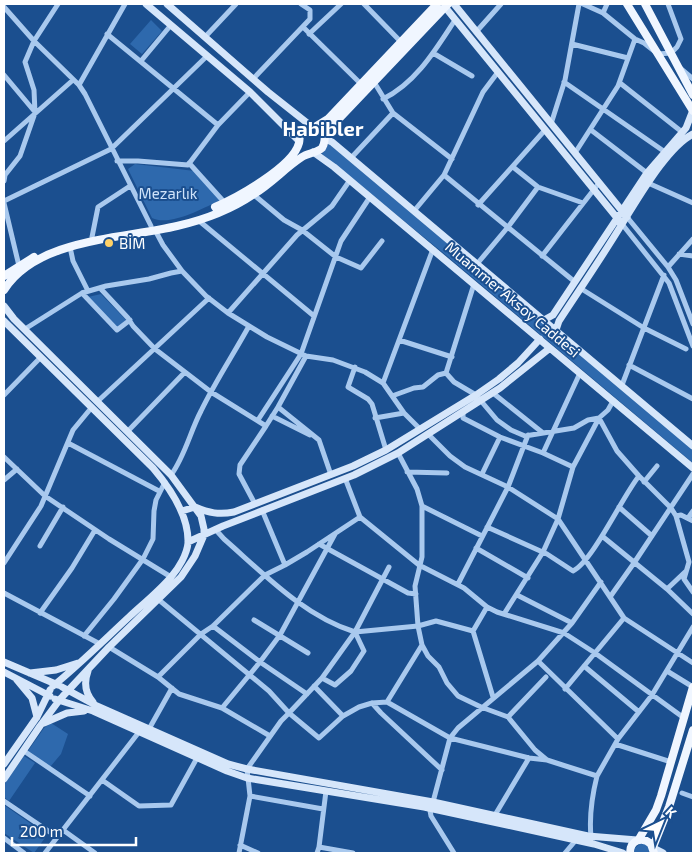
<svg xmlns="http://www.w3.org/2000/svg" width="697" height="857" viewBox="0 0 697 857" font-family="'Exo 2',sans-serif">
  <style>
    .green { fill: #2e69ad }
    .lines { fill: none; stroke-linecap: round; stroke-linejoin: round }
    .street { stroke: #a9c9ee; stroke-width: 5 }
    .secondary { stroke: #d6e6fa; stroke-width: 7 }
    .primary { stroke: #f0f6ff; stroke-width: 8 }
    .poi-dot { fill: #ffd166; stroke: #1b4f8f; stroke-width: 2 }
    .labels { text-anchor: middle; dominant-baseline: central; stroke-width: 4; stroke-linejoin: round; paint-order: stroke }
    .park-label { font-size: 15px; fill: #cfe3fa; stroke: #1b4f8f }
    .poi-label { font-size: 15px; fill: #fff; stroke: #1b4f8f; text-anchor: start }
    .street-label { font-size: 15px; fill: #fff; stroke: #1b4f8f }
    .district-label { font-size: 20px; font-weight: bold; fill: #fff; stroke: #1b4f8f }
  </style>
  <rect width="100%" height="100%" fill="#1b4f8f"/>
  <!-- green -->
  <path class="green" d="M151,20L162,31L142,54L130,44Z
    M329,144L693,450V463L447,256L322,154Z
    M135,164L195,171L221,200C203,208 170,227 152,218L128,169Z
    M101,294L126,320L116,329L88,297Z
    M51,723L68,734L61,754L50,767L28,751L44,728Z
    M24,756L35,763L9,801L4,797V785Z
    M4,805L47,835L34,853L4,833Z
    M641,843L648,845L650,853H634L635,848Z"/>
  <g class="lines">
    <!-- street -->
    <path class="street" d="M364,4L401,42
      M583,4L603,13L635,39L644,43L658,54L671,53L677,47L681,39L668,4
      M4,7L34,41L79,85L85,94L151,226
      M603,13L607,4
      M303,27L361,84
      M476,32L501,4
      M107,34L218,125
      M309,34L341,4
      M205,37L236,4
      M572,44L628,58
      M433,53L472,76
      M141,61L171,25
      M680,68L693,79
      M4,75L35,112
      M253,79L310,19V10L301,4
      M374,82L393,113L452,159
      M564,82L665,152
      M620,83L682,132
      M79,85L125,4
      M383,99C416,83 436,49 455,20
      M551,124L565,80L579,4
      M591,130L647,173
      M4,141L73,80
      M575,153L618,86L635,39
      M351,158L393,113
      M117,161H138L188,165L218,125L250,92
      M189,163L225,203
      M513,167L538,187L583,203
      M444,175L575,282
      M4,181L5,175L20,156L35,113L34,90L25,62L34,41L58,4
      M648,183L693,203
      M254,195L284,220L302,230L336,257L361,268L382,241
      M4,201L111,149L207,56
      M4,203L19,266
      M478,205L545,130
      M414,211L444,175L483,92L498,72
      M627,217L668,267L676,280L693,324
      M198,220L314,316
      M622,224L669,283L693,346
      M155,230L163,245L182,271L206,296L228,313L267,337L306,356L333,360L365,372L383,383L404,413L420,429
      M92,237L98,207L130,186
      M70,247L73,261L88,291
      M679,254L693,256
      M542,256L599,183
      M477,264L508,227L538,187
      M668,267L693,239
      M474,284L446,373L454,382L476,395L497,420L511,430L525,436L574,428L588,420L599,418L608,410L613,401
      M100,288L128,318L133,326L155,349L211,392L266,426L240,465L239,474L255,504
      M580,288L644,328L686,349
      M82,293L117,330L130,320
      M228,313L297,235L332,206L350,180
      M25,329L82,293L106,286L149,279L171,273L182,271
      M399,340L452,357
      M629,365L693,399
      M355,367L348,387L368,399L372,404L386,450
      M383,383L433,249
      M622,385L664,275
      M493,393L543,433
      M4,395L40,358
      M392,396L414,388L423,387L438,375L446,373
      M98,401L209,298
      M278,407L319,440L331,475
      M463,411V418L500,437L543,453
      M272,416L310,435
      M375,418L404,413
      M258,420L301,354L341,241L370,197
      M266,426L278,407L306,356
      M128,431L185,372
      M428,434L450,456L465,467L508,487L558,519L624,618
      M68,443L159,491
      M398,453L417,489L422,506V557L415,586L418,626L422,645L428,656L439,667L447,683L458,696L481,707L508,717L535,750L547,760L597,776C592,796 589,816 591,837
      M4,457L45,496L109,539L171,577
      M573,467L543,453L580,373
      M407,472L447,473
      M482,474L500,437
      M171,475C185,456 190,432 201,411C215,382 233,355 249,326
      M345,478L360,517L419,565L464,588L487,607L497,612L564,633L595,653L684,718
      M4,480L17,469
      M644,482L657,466
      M422,506L482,536
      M619,507L652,536
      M676,516L681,515L693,521
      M688,518L693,511
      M487,527L547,554L573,571C593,561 622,497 639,476
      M215,529L224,539C264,574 304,616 355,632L389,567
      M602,536L667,589L693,614
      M319,544L408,593L416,594
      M40,546L63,507
      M476,548L528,578
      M4,563L41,506L73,430L92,407
      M285,565L307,552L360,517
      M458,584L508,487L528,435
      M667,589L685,572
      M4,593L100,644
      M517,595L572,623
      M610,597L634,563L693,474
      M159,600L269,691L289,713L281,721L247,769L250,796L239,853
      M40,613L72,568L95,530
      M504,614L543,552L558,519L573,467L599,418L617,451L639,476L671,508L676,516L689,562L684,579L693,592
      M254,620L308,653
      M213,626L260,662L307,694
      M473,631L493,697
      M355,632L322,678L289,713L319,738L343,716L359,707L372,703L387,702L450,738L529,758L547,760
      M355,632L418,626L436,621L473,631L487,607
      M84,636L114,599L143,559L153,539L154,511L156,500L165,482
      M109,647L158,677L179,694L222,708L270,736
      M538,661L618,739
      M584,666L639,712
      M667,671L693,687
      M158,677L201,634L213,626L265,575L285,565L262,510
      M322,678L335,685L351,671L364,651L355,632
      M314,686L343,716
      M565,689L624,618L693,663
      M387,702L422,645
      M372,703L381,713L442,770
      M222,708L260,662L280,635L335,534
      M508,717L546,677
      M149,729L172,688
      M615,744L671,762
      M24,751L90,796
      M597,776L618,739L652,695L693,627
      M102,780L139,806L171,805L197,758
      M682,793L693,797
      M250,796L323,809
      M4,801L57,837
      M433,802L450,738L458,728L538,661L572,623L601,582
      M429,805L431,816L454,853
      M495,815L529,758
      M63,830L95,853
      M4,838L24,853
      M240,845L258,853
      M319,847L353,853
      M45,853L139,732
      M317,853L319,847L326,791
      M565,853L576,840"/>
    <!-- secondary -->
    <path class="secondary" d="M146,4L250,92L299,141
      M167,4L268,92L311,126
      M454,4L627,217
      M445,7L622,224
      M325,139L332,142L693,446
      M313,152L334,167L693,468
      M4,306L14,319L171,475L201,516L204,529V535L195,556L181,577L109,647L63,696
      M544,320L553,315L647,173L686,128L693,110
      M4,321L153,468C170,488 189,515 188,543C187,554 179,568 171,577C159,591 143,604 130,616C104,640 80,664 53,686
      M556,330L559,321C580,289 602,257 622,224C638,199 667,147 693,134
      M182,511L195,507C209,513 219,515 234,512L353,466L386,450L476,395L499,379L518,363L540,339
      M188,542L223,526L354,475L398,453L500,388L550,348
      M4,662L58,685
      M88,671C84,682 85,693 93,702
      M4,672L50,696
      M30,673L56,670L78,663
      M17,680L32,698L37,717
      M62,687L97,706L228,764L247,769L433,802L588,836L637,840
      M55,699L93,711L227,771L247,778L424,807L594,844L623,853
      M44,723L67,713L84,711
      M4,764L37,717L50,690
      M4,779L40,726L61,698
      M653,848L663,853"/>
    <!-- primary -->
    <path class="primary" d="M627,4L693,111
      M645,4L693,95
      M215,207C236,198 293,167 299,143C300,139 299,136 301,132L307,127H315L328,119L437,4
      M4,276L34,257
      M4,290C37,238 123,239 177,226C203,220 232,209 254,194C271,184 285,168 302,157C308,153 317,153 322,148C325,144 324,141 325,137C326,133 331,128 333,125L448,4
      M639,839L656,810L661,796L693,687
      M653,847L669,807L693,730
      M630,853C630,840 642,836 651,844L654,853"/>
  </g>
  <!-- markers -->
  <circle class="poi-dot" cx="109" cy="243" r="5"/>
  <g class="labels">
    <!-- park labels -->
    <g class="park-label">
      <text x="168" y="193">Mezarlık</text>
    </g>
    <!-- poi labels -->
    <g class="poi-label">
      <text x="119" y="243">BİM</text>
    </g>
    <!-- street labels -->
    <g class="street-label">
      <text transform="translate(513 299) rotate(40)">Muammer Aksoy Caddesi</text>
    </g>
    <!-- district labels -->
    <g class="district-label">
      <text x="323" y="128">Habibler</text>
    </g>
  </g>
  <!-- border -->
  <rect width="697" height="857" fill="none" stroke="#ffffff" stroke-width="10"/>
  <!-- north arrow -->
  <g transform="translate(662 822) rotate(43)" stroke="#1b4f8f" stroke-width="4" paint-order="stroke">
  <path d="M0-4L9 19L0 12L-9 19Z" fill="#ffffff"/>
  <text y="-8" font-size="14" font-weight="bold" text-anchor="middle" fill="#ffffff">K</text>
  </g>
  <!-- scale -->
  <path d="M12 837v8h124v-8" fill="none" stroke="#ffffff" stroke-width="2.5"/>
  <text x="20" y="837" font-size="15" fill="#ffffff" stroke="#1b4f8f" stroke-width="4" paint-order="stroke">200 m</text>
</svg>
